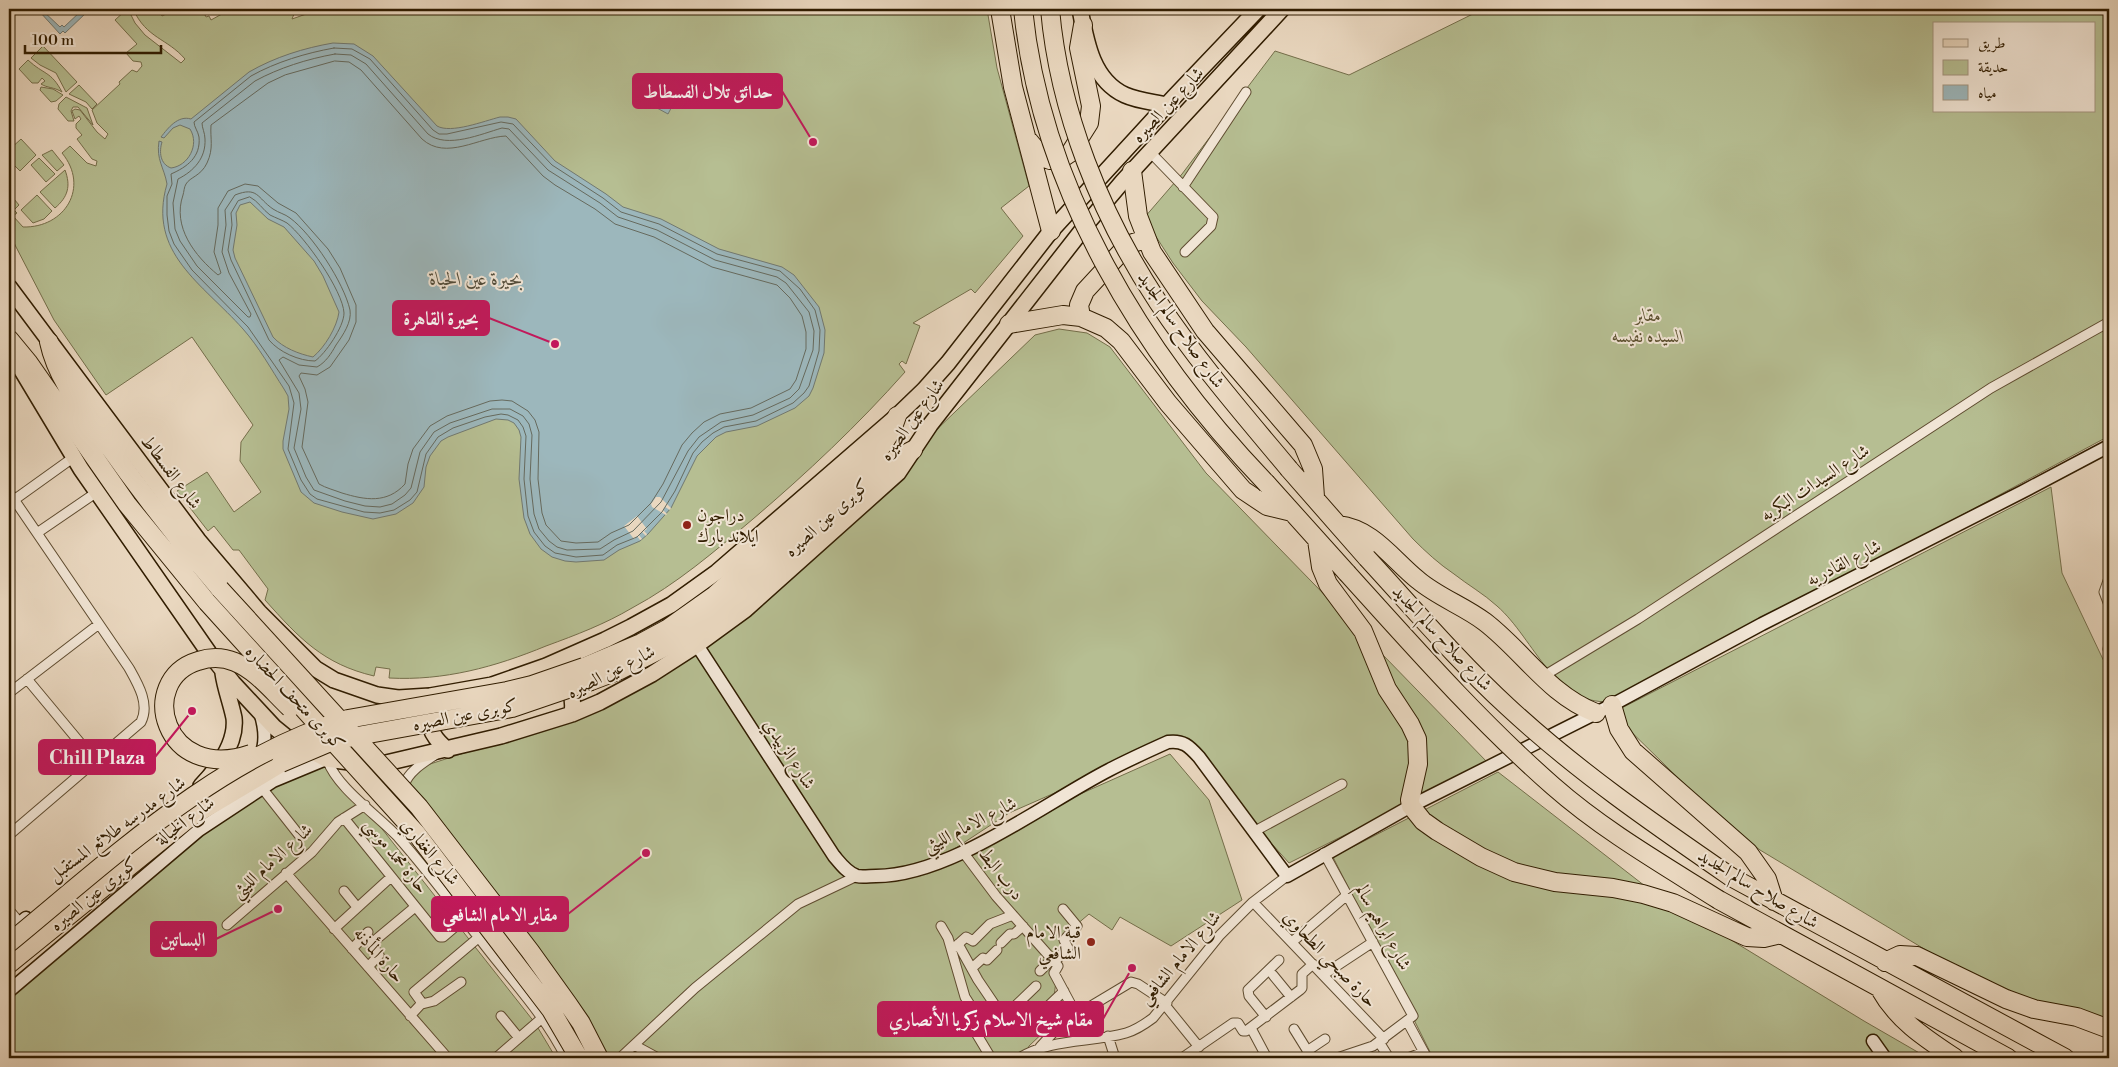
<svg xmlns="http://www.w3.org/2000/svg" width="2118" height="1067" viewBox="0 0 2118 1067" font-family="'Libre Bodoni',Amiri,serif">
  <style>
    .green { fill: #b6be92; stroke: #746e4a; fill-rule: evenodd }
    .water { fill: #9cb7bc; stroke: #717971; fill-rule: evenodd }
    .pier { fill: #e9d7bf }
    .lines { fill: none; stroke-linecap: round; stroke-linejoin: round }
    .shore { stroke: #666a5e; stroke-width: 1 }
    .street-casing { stroke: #5f4c30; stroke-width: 11 }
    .secondary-casing { stroke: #311d01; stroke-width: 15 }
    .primary-casing { stroke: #311d01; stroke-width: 18 }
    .highway-casing { stroke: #311d01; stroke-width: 20 }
    .street { stroke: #f1e5d5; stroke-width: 9 }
    .secondary { stroke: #f1e5d5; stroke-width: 12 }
    .primary { stroke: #e9d7bf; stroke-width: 15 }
    .highway { stroke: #e9d7bf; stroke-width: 18 }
    .highway-bridge-casing { stroke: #311d01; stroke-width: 20; stroke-linecap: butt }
    .highway-bridge { stroke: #e9d7bf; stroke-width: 18 }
    .poi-dot { fill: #8f2418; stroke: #f1e5d5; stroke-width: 2 }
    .labels { text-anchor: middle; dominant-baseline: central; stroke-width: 4; stroke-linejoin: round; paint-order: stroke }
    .street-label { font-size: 18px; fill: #311d01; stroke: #f1e5d5 }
    .park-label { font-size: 18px; font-style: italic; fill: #594d2c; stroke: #f1e5d5 }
    .poi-label { font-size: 18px; fill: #311d01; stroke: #f1e5d5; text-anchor: start }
    .water-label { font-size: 19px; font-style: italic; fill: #514b39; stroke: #f1e5d5 }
    .leader { fill: none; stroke: #c2185b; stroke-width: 2 }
    .callout-dot { fill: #c2185b; stroke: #f1e5d5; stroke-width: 2 }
    .callout { fill: #c2185b; stroke: #c2185b; stroke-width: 2 }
    .callout-label { font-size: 19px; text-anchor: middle; font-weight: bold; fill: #fff }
  </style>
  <rect width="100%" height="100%" fill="#e9d7bf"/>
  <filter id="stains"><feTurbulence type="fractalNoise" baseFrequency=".004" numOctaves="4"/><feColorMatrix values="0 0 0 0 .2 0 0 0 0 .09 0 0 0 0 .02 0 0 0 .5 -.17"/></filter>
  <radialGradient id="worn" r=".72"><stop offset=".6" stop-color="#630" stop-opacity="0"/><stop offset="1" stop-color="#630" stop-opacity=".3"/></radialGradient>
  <!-- green -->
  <path class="green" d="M124,9H128L135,23L145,35L181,63L185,59C167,38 147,39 133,9H158L162,16L176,9H202L206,17L209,16L211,20L231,9H296L292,19L309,13L307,9H987L997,68L1029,186L1001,208L1023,236L975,293L971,289L913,323L920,326L906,364L902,361L899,364L905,372C858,425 807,473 753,519C715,551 677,584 632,608C605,624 576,635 546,646C495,667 444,681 389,678L390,669L376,667L374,676C323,664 299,638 265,600L268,589L239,550H233L214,526L208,531L177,491L207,472L234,512L261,492L240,461L241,442L253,425L192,337L106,395L54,320L15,245L9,228V218L12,215L9,212V193L19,205L14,210L17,213L13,216L23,227C65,228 90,187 62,153L70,146L87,163L96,166L97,161L92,159L77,139L82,135L76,128V124L81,119L79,116L75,119L72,111L75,109L80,110L97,132L105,139L108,134L97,123L92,110L120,84L119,82L132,70L137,72L142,66L141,62L133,61L126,53L137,44L115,20L125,11Z
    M1483,9H2109V436L1616,701C1555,710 1535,639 1497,606C1484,594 1468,585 1454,574C1439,564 1426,552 1413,539L1246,347L1202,301L1173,263L1144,218L1182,174L1275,51L1349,75ZM1934,24H2094V111H1934Z
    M43,46L77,82L66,92L56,73L40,65L31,58Z
    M28,60C44,75 51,71 62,92C54,87 47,88 41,84L45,81L42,78L38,83H32L19,69Z
    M79,85L97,104L92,109L86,102L69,94Z
    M41,87L53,89L63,95L56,101L51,102L40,90Z
    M66,97L87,108L93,125L78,107H73L71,111L74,121H68L58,109L59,104Z
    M21,139L36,155L20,171L9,160V150Z
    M52,150L64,165L57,171L42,155Z
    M39,158L55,174L46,182L31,165Z
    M65,170C71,186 68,197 55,208L40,192Z
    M37,195L52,211L44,219L33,223L21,210Z
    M1059,329L1087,333L1110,347L1206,473L1488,763L1289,863L1178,739L1009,813L939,859L902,872H855L843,862L703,645L747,612L1035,335Z
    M2051,487L2062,573L2109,672V1022L2031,1002L1969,976L1760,850L1720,819L1612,713Z
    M696,654L837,866L885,881L1170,754L1209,800L1242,900L1171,946L1120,917L1112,930L1089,914L1062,937L1050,1026L1029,1046L1024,1058H603L407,781L424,766L498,742Z
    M327,759L535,1023L556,1058H9V992L196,838L257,794Z
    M1498,772L1654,893L1864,1021L1928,1058H1433L1333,857Z"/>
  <!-- water -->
  <path class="water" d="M41,9L60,27L62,25L64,27L81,11L80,9H84L87,12L65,33L63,31L60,34L39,11Z
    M333,43L354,44L373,56L437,126C451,134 484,121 500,117H508L516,119L555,161L606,194L623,207L661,219L719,249L782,267L794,275L819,307L825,330L824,353L813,388L809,396L795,408L757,426L726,432L716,437L697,456L671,508L648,534L640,541L619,550L604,560L576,562L565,561L552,557L541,549L530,534L524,518L519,479L521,437L519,430L514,423L508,420L496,419L448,437L441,441L430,456L426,467L424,487L413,503L396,514L373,519L342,512L314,503L301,492L283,449V441L289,409L288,396L284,389C271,369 259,347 243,329C202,283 147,253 167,184C164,167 156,160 159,141L162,142C159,152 160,164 171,168C188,166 200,145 190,129L180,125L173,128L164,138L161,137C168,128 178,115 191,119L249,72C275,57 304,48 333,43ZM250,202L268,219L284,227L314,261L323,276L339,312C337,327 325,347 313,357C299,354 283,348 273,337L235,258L233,250L237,225L236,213L240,205Z
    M658,80L680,91L668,114L646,102Z"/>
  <!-- pier -->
  <path class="pier" d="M656,497H660L671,508L670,510L665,507L663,510L667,514L666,515L652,507L651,504Z
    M637,516L647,529L644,531L647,534L646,536L642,532L639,535L642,539L640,540L637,536L634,539L624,526Z"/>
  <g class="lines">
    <!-- shore -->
    <path class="shore" d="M334,48L352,49L370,59L433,130L439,134H447L501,122L513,124L552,165L603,198L621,212L659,224L717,254L780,271L800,289L815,310L820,330L819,351L809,386L804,393L793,403L756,421L724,427L713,433L702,442L693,453L675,491L662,512L637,537L617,545L603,555L576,557L555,553L545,546L534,532L528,516L524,479L526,436L523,427L518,420L508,415L501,414L485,417L453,428L438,437L426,454L417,492L410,500L394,510L380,513L364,512L317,499L310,494L301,480L288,449L294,403L289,386L248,327L192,270L174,244L169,231L167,215V196L172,184L171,174C187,167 201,157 199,137C198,131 194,127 194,122L251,76C276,62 306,53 334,48Z
      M335,54L351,55L366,64L428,134C447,149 481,134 502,128L509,129L548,170L600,203L618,217L657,230L715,260L777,277L786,283L809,312L814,331L813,350L799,389L790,398L753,415L721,422L699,437L688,451L661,502L633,531L614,540L600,549L567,550L557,547L549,541L539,529L534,514L530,479L532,435L529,424L523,416L510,409H492L450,423L434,432L420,452L411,488L405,495L392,504L380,507L365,506L345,501L314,490L306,477L294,448L301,409L299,393L279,360L283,357L299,365L317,367C326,362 331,354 336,345C343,335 352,322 350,310C344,283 312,234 290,218C285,214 279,213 273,209C257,198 258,186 235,195L225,210L226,225L222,252L229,273L251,314L250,317H248L197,266L180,241L175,229L173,203L178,179C194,171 206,158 205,139C205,133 202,128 202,123L255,81C279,68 307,59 335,54Z
      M335,61L349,62L361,70L422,139C446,161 479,137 506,136L543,176L555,185L595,209L615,224L654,237L712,267L777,285L790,298L802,316L806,332V349L796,380L790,389L751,408L720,414L704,422L692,433L682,445L663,484L651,503L629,525L611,533L598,542L576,543L561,541L546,525L542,513L538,479L539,432L535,420L528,411L512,401L502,400L490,401L447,416L430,426L413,449L408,464L405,484C387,504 365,500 342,493C334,490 326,488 319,484L302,447L308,402L305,389L299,376L301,373L317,375L330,367L349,340L356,322V305L340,268L328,249L296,213L278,203L258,186L245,184L228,191L218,208V225L214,252L221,273L218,275C195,256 172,227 183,195C184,192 184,187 186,184C190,177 201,176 207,163C214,148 210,139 211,125L268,83L285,75Z
      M654 97a9 9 0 1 1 18 0a9 9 0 1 1-18 0Z
      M250,197C258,201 263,210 270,215C276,218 282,220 287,223C305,237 343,291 344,313C344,327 325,354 315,361C299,361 279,352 269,340L231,260L228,250L232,225L231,213L238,201Z"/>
    <defs>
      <path id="street" d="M1150,152L1213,217L1211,226L1185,252
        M1183,187L1246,92
        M9,492L129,668C138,684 150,704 141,722L9,835
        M14,500L74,457
        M37,533L97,492
        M2109,578L2104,592L2109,605
        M2109,644L2108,649L2109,653
        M2109,674V682
        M1542,677L1638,619L1991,388L2109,322
        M27,679L96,762
        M9,693L99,624
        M327,759C336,787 376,814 398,837C429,872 457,910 486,947C514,983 546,1017 566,1058
        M262,788L299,835
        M408,791L405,783C410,770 425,762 436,754
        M344,818L440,937H443L464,919
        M1255,831L1342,784
        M963,852L996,896L1058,966L1054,973L1076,1014
        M1324,853L1413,1016L1373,1046L1337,1058
        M286,873L446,1056L445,1058
        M344,891L357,907
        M1253,902L1384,1039
        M9,910L20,923
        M227,925L312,852L338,822L365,805
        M941,926L948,938L965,997L979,1019L973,1028L991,1058
        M334,929L391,877
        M1292,942L1347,895
        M1001,943L1010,934H1014L1023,926
        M958,944L978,980L1001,1014H1007L1036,986
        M955,947L966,937L973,941L990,924L1013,915
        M352,949L368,932
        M1054,962L1068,948L1064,940L1077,926L1063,909
        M368,967L379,955L372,945L373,942L415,907
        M972,968L983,958L987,960L997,950
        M1040,971L1052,959
        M1273,975L1291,997
        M1323,975L1373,942
        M422,1004L434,1001L461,982
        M1165,1005L1199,1047
        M1042,1012L1064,991
        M410,1016L422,1003L414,992L478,938
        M501,1016L519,1038
        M1266,1017L1249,996L1248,990L1279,960
        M1407,1021L1427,1058
        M1251,1028L1267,1058
        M1294,1029L1312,1058
        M1108,1036L1115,1058
        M1379,1042L1389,1058
        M634,1045L658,1058
        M1040,1047L1061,1024L1131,982L1138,984L1167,1003
        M1307,1051L1325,1039
        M496,1058L542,1018
        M620,1058L695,988L798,904L857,876
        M1019,1058C1052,1038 1090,1043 1126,1033C1136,1030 1145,1024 1153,1018L1220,935L1253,902L1287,876
        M1182,1058L1233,1023H1238L1243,1031H1246L1300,990L1302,988V974L1313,964
        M1408,1058L1424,1052"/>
      <path id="secondary" d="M697,645L834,856C840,863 847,873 857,876C862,877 870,876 876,876C950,876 1043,804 1109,770C1128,760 1148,751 1168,742C1183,740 1189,746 1199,757L1287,876L1411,806L1612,705L1762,624L2022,492L2109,446
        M225,784C260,770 272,749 260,712
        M9,932L26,918
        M9,991L199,830L273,781L326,759
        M1873,1041L1885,1058"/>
      <path id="primary" d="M1080,9C1086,41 1092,80 1125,95C1138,101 1154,102 1167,105
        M9,287L198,540L259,612L316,669L334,680L377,695L398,698L430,696L492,685L546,666L605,640L631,627L671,605L717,572L897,416L924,390L948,363L1051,231L1174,97L1258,9
        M9,349L81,469L209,653L233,683L274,727L290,740L326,759L365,764L386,763L501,736L572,714L600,702L652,674L697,645L745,610L898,473L930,425L1090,220L1123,181L1282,9
        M564,678C572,689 574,700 572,714
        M427,712C428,729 435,740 448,750
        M201,786C217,769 237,744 234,718C231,703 225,688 223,673"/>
      <path id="highway" d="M1000,9L1013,87L1051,231
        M1029,141L1042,157L1050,160L1061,159L1070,153L1089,123L1091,106L1079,48L1083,25
        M1132,171L1138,216L1152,252L1205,331L1303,445L1313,469L1315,497
        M1081,317L1079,305L1085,291L1123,250L1133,243L1146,239
        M1009,324L1063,315L1081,317L1106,328L1121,341L1168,403L1243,490L1267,506L1292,512
        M9,339L28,362L127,504L207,602
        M49,342C57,380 83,410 105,441C141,492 179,541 220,589
        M1289,469L1367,558
        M1267,484L1347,573
        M1338,525C1373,529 1392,559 1418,580C1438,597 1464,606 1485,622C1524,652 1549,695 1596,713
        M1317,540L1321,567L1328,584L1363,631L1387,689L1410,724L1417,739L1418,764L1410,800L1411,806L1423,821L1437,831L1481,857L1514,872L1555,882L1613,888L1643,894L1673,903L1747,937L1764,938L1781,934
        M584,667L641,643L667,629L715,595L882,446L892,430L897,416
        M591,681L620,670L677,641L728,606L886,464L913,450
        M1612,705L1619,729L1633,751L1748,852L1767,879L1774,901
        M1731,877L2065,1058
        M1719,900L2008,1058
        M1885,962L1900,955L1917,956L2006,999L2034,1009L2077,1017L2109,1029
        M9,964L189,818L281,763
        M1880,989C1898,1021 1925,1038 1955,1058"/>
    </defs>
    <!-- street casing -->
    <use href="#street" class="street-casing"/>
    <!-- secondary casing -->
    <use href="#secondary" class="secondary-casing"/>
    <!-- primary casing -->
    <use href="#primary" class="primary-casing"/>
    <!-- highway casing -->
    <use href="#highway" class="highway-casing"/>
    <!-- street -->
    <use href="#street" class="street"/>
    <!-- secondary -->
    <use href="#secondary" class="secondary"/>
    <!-- primary -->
    <use href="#primary" class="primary"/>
    <!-- highway -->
    <use href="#highway" class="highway"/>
    <defs>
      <path id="highway-bridge" d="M1023,9C1041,189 1144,356 1267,484
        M1050,9C1059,112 1101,216 1158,302C1197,361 1244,415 1289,469
        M1367,558C1413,608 1458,661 1508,707C1577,771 1654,824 1731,877
        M1347,573C1413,646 1478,720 1553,786C1603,830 1662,864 1719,900
        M220,589L419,807L530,951L568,1004L581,1023L599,1058
        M207,602L416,833L551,1010L579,1058
        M251,754C163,784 136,680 198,661C210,657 223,657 235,662C257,671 273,692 290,708
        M281,763L328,743L352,737L512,708L591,681
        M9,943C109,861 221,755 348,719L507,691L532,685L584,667"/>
    </defs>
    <!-- highway-bridge casing -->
    <use href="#highway-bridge" class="highway-bridge-casing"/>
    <!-- highway-bridge -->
    <use href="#highway-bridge" class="highway-bridge"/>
  </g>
  <!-- markers -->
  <g class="poi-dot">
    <circle cx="687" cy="525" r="5"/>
    <circle cx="1091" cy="942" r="5"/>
  </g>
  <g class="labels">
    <!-- street labels -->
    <g class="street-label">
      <text transform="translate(1168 105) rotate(-47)">شارع عين الصيره</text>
      <text transform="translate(1181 330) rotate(55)">شارع صلاح سالم الجديد</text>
      <text transform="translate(912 420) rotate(-54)">شارع عين الصيره</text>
      <text transform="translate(171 472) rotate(53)">شارع الفسطاط</text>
      <text transform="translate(1815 483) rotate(-33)">شارع السيدات البكريه</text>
      <text transform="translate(827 518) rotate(-42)">كوبرى عين الصيره</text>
      <text transform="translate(1844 563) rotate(-27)">شارع القادريه</text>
      <text transform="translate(1442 638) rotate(47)">شارع صلاح سالم الجديد</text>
      <text transform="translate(611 672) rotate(-27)">شارع عين الصيره</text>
      <text transform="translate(295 698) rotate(47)">كوبرى متحف الحضاره</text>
      <text transform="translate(465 715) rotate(-11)">كوبرى عين الصيره</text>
      <text transform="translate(789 754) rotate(57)">شارع الزبيدي</text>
      <text transform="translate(185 821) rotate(-37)">شارع الخيالة</text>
      <text transform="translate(970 825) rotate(-27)">شارع الامام الليثي</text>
      <text transform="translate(117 829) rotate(-36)">شارع مدرسه طلائع المستقبل</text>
      <text transform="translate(430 852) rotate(50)">شارع الغفاري</text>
      <text transform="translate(396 856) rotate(51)">حارة محمد موسي</text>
      <text transform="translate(272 861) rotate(-42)">شارع الامام الليثي</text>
      <text transform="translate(1001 874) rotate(52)">درب البط</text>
      <text transform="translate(1758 889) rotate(31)">شارع صلاح سالم الجديد</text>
      <text transform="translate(94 894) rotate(-39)">كوبرى عين الصيره</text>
      <text transform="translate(1383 927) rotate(61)">شارع ابراهيم سالم</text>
      <text transform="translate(379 955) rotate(49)">حارة المأذنه</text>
      <text transform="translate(1180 958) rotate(-50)">شارع الامام الشافعي</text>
      <text transform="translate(1330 959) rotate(46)">حارة صبحي الطحاوي</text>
    </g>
    <!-- park labels -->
    <g class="park-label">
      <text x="1648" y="315">مقابر<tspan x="1648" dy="21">السيده نفيسه</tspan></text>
    </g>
    <!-- poi labels -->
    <g class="poi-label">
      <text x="697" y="515">دراجون<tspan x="697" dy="21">ايلاند بارك</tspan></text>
      <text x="1081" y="932" text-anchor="end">قبة الامام<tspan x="1081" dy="21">الشافعي</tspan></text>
    </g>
    <!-- water labels -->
    <g class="water-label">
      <text x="476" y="279">بحيرة عين الحياة</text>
    </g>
  </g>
  <!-- callouts -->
  <path class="leader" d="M813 142L782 91M555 344L489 318M192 711L155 757M646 853L568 914M278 909L216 939M1132 968L1103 1019"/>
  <g class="callout-dot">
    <circle cx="813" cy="142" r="5"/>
    <circle cx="555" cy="344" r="5"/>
    <circle cx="192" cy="711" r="5"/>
    <circle cx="646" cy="853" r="5"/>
    <circle cx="278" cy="909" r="5"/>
    <circle cx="1132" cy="968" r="5"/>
  </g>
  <g class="callout">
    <rect x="633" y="74" width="149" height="34" rx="5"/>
    <rect x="393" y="301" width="96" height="34" rx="5"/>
    <rect x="39" y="740" width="116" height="34" rx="5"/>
    <rect x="432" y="897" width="136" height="34" rx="5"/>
    <rect x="151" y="922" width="65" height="34" rx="5"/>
    <rect x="878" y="1002" width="225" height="34" rx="5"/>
  </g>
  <g class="callout-label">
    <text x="708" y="98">حدائق تلال الفسطاط</text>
    <text x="441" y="325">بحيرة القاهرة</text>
    <text x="97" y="764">Chill Plaza</text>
    <text x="500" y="921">مقابر الامام الشافعي</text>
    <text x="183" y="946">البساتين</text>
    <text x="991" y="1026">مقام شيخ الاسلام زكريا الأنصاري</text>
  </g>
  <!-- margin -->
  <rect width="2118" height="1067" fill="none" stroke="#e9d7bf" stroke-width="30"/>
  <rect x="10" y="10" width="2098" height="1047" fill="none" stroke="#311d01" stroke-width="2.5"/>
  <rect x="15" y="15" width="2088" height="1037" fill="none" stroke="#311d01"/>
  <!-- legend -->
  <rect x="1933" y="22" width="162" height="90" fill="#f1e5d5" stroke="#a49580"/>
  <rect x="1943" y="39" width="25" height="8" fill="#e9d7bf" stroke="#a49580"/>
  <text x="1978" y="48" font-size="15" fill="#311d01">طريق</text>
  <rect x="1943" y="60" width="25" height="15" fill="#b6be92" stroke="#a49580"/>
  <text x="1978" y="72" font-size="15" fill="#311d01">حديقة</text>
  <rect x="1943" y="85" width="25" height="15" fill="#9cb7bc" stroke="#a49580"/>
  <text x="1978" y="98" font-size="15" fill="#311d01">مياه</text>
  <!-- scale -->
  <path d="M25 45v8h136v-8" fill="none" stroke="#311d01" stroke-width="2.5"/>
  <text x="32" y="45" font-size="15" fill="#311d01" stroke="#f1e5d5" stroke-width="4" paint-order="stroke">100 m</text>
  <rect width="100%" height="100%" filter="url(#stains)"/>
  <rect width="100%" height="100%" fill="url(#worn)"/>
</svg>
